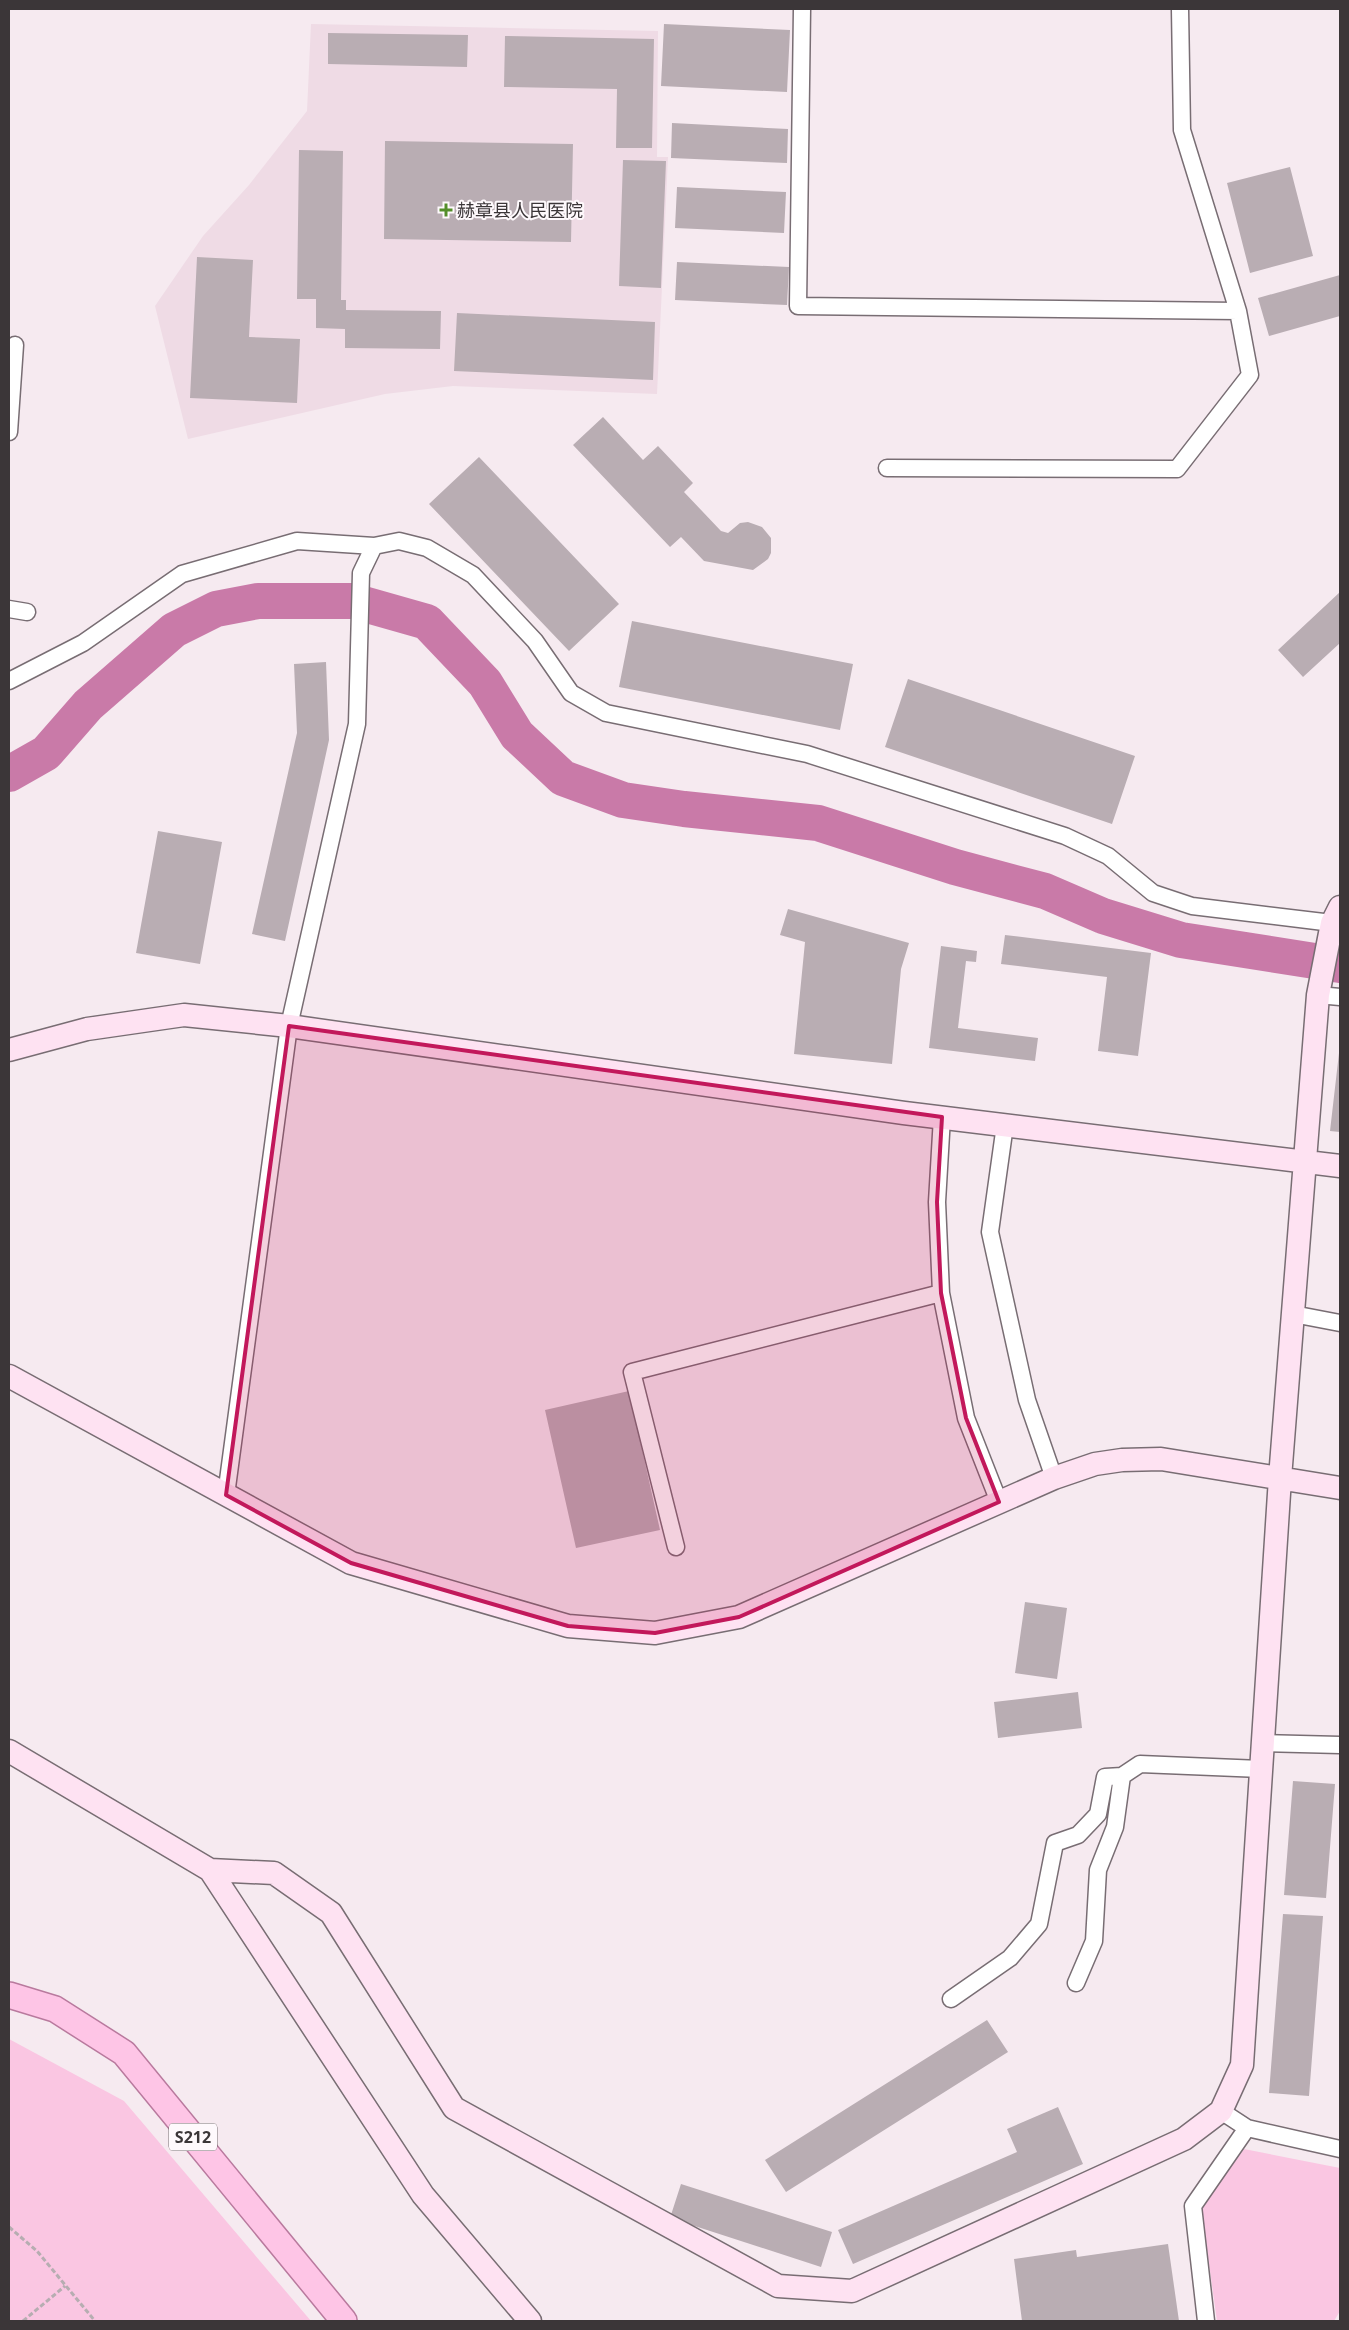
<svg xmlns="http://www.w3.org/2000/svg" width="1349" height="2330" viewBox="0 0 1349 2330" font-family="'Open Sans','Noto Sans SC',sans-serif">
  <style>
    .built { fill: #efdbe5 }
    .green { fill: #fac6e2 }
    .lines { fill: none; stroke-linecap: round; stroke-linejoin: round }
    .river { stroke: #c97aa8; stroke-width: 36 }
    .building { fill: #b9adb3 }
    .street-casing { stroke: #786d73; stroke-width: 19 }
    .secondary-casing { stroke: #786d73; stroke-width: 25 }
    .primary-casing { stroke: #b97a9e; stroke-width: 28 }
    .path { stroke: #b6adb1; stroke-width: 3; stroke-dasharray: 5 2.5; stroke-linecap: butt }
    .street { stroke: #fff; stroke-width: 16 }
    .secondary { stroke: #fee2f2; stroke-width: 22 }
    .primary { stroke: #fec5e6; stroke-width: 25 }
    .marked { fill: #c2185b; fill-opacity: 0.2; stroke: #c2185b; stroke-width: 4; stroke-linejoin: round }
    .poi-dot { fill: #548e2b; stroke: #fef9fc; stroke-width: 2 }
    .labels { text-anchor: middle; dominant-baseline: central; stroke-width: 4; stroke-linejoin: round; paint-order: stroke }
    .shield { fill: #fef9fc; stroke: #767073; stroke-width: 1 }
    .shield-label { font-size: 16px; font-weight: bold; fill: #3b3638 }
    .poi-label { font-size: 18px; fill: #3b3638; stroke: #fef9fc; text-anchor: start }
  </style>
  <rect width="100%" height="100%" fill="#f6eaf0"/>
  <!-- built -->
  <path class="built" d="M311,24L658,31L657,157H668L657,394L453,386L385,394L188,439L155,306L203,236L249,185L307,111Z"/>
  <!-- green -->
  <path class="green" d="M9,2039L124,2101L311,2321H9Z
    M1244,2149L1340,2168V2311L1334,2321H1217L1201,2207Z"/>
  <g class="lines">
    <!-- river -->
    <path class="river" d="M9,774L46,753L88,705L174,630L216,609L258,601H353L427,622L485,683L517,735L563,778L623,800L684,809L818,823L955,867L1045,891L1103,916L1181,940L1340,965"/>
  </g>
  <!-- building -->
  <path class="building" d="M664,24L790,30L787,92L661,86Z
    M328,33L468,35L467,67L328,64Z
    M505,36L654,39L652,148H616L617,89L504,87Z
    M672,123L788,129L787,163L671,158Z
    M385,141L573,144L571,242L384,239Z
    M299,150L343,151L341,300H346V310L441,311L440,349L345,348V329L316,328V299H297Z
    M623,160L666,161L661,288L619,286Z
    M1290,167L1313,256L1250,273L1227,183Z
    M677,187L786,192L784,233L675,228Z
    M197,257L253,260L249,337L300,339L297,403L190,398Z
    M677,262L789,267L787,305L675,300Z
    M1340,275V316L1269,336L1258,298Z
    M457,313L655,322L653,380L454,371Z
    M603,417L643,460L658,446L693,483L684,492L721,531L728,533L740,523L748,522L762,527L771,538V553L768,559L753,570L704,561L681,537L670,547L573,445Z
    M479,457L619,604L569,651L429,504Z
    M1340,592V643L1303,677L1278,650Z
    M632,621L853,664L840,730L619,687Z
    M326,662L329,740L285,941L252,934L297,733L294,664Z
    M908,679L1135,756L1112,824L885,747Z
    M158,831L222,842L200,964L136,953Z
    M788,909L909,943L901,969L892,1064L794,1054L805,942L780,935Z
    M1005,935L1151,953L1138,1056L1098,1051L1107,977L1001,964Z
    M941,946L977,951L976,962L966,961L958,1028L1038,1038L1035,1061L929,1048Z
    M1339,1053H1340V1132L1330,1131Z
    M629,1391L660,1530L576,1548L545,1410Z
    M1025,1602L1067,1608L1057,1679L1015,1673Z
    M1078,1692L1082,1728L998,1738L994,1702Z
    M1293,1781L1335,1784L1326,1898L1284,1895Z
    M1283,1914L1323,1916L1309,2096L1269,2093Z
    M987,2020L1008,2052L786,2192L765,2160Z
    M1058,2107L1083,2164L853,2264L838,2230L1017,2152L1007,2129Z
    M681,2184L832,2232L821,2267L670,2218Z
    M1168,2244L1179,2321H1022L1014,2259L1076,2250L1077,2257Z"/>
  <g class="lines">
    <defs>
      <path id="street" d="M802,9L798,306L1238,311
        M9,432L15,345
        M887,468L1177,469L1250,375L1238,311L1182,130L1180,9
        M9,609L27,612
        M9,681L83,643L182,574L297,541L374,546
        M1318,995L1340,997
        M942,1117L937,1202L941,1293L966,1418L999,1502
        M1005,1125L990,1232L1027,1400L1054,1478
        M1293,1314L1340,1323
        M226,1495L289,1026L357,724L361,573L374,546L399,541L427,548L473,575L535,641L571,693L606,713L807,754L1065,836L1108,856L1153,893L1192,906L1332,923
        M676,1547L632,1372L941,1293
        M1263,1743L1340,1745
        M1076,1983L1094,1941L1098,1870L1115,1827L1122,1776L1140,1764L1261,1769
        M951,1999L1010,1958L1039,1924L1055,1843L1078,1835L1098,1814L1105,1777L1122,1776
        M1221,2111L1247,2128L1340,2149
        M1206,2321L1193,2206L1247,2128"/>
      <path id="secondary" d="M9,1050L87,1029L184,1015L289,1026L904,1113L1340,1166
        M9,1376L351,1563L568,1626L655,1633L739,1617L1054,1478L1095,1464L1122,1460L1161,1459L1340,1488
        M9,1751L210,1870L423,2195L530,2321
        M210,1870L274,1873L331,1913L454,2108L778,2286L852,2291L1184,2139L1221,2111L1242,2065L1280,1478L1318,995L1332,923L1340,907"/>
      <path id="primary" d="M9,1995L55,2009L124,2053L344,2321"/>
    </defs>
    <!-- street casing -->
    <use href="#street" class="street-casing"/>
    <!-- secondary casing -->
    <use href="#secondary" class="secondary-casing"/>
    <!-- primary casing -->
    <use href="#primary" class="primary-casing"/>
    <!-- path -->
    <path class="path" d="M9,2227L37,2251L95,2321
      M23,2321L65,2286"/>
    <!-- street -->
    <use href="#street" class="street"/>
    <!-- secondary -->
    <use href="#secondary" class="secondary"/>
    <!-- primary -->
    <use href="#primary" class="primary"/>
  </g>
  <!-- marked area -->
  <path class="marked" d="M289,1026L942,1117L937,1202L941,1293L966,1418L999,1502L739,1617L655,1633L568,1626L351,1563L226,1495Z"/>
  <!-- markers -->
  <path class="poi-dot" d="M443.5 202.5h5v5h5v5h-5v5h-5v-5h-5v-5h5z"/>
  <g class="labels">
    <!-- shield labels -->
    <rect class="shield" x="169" y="2123.5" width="48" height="27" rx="4"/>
    <g class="shield-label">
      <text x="193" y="2137">S212</text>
    </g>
    <!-- poi labels -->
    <g class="poi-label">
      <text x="457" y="210">赫章县人民医院</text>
    </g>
  </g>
  <!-- border -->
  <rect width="1349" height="2330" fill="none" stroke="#3b3638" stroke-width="20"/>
</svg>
